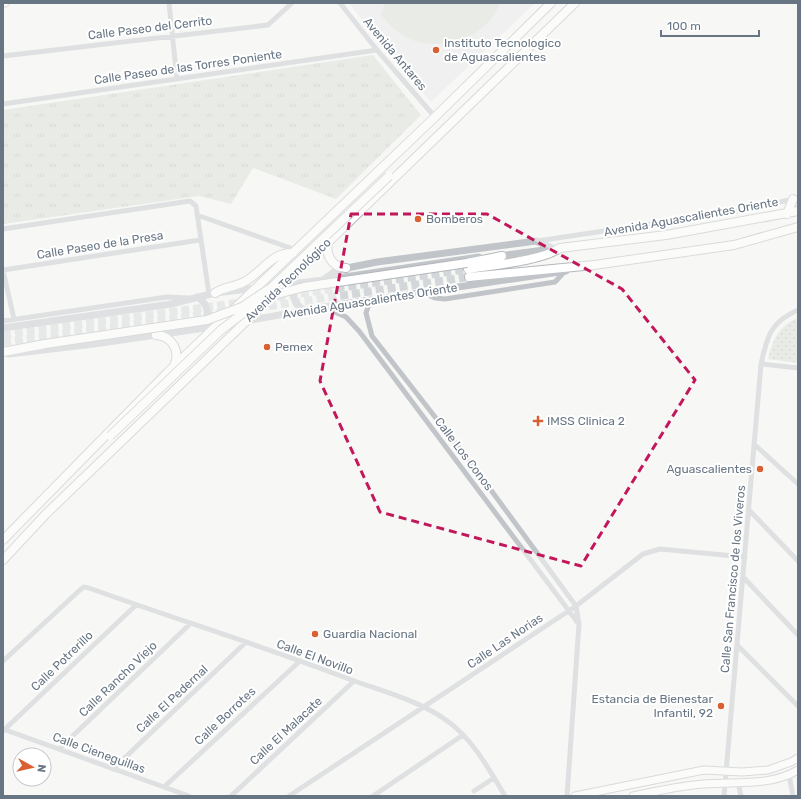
<svg xmlns="http://www.w3.org/2000/svg" width="801" height="799" viewBox="0 0 801 799" font-family="Rubik,sans-serif">
  <style>
    .built { fill: #e5e6e6 }
    .grass { fill: url(#grass-tufts) }
    .park { fill: url(#park-dots) }
    .pitch { fill: #d7dcd4 }
    .lines { fill: none; stroke-linecap: round; stroke-linejoin: round }
    .primary-tunnel { stroke: #d3d7d9; stroke-width: 8; stroke-dasharray: 8 4; stroke-linecap: butt }
    .secondary-casing { stroke: #b3b8bd; stroke-width: 9 }
    .primary-casing { stroke: #b4b8bc; stroke-width: 10 }
    .minor { stroke: #c1c4c8; stroke-width: 5 }
    .tertiary { stroke: #c1c4c8; stroke-width: 7 }
    .secondary { stroke: #fff; stroke-width: 7 }
    .primary { stroke: #fff; stroke-width: 8 }
    .primary-bridge-casing { stroke: #b4b8bc; stroke-width: 10; stroke-linecap: butt }
    .primary-bridge { stroke: #fff; stroke-width: 8 }
    .marked { fill: none; stroke: #c2185b; stroke-width: 3; stroke-dasharray: 8 5; stroke-linejoin: round }
    .poi-dot { fill: #da6032; stroke: #fff; stroke-width: 1.5 }
    .labels { text-anchor: middle; dominant-baseline: central; stroke-width: 4; stroke-linejoin: round; paint-order: stroke }
    .street-label { font-size: 12px; fill: #687684; stroke: #fff }
    .poi-label { font-size: 12px; fill: #687684; stroke: #fff; text-anchor: start }
  </style>
  <defs>
    <pattern id="grass-tufts" width="24" height="20" patternUnits="userSpaceOnUse"><rect width="24" height="20" fill="#d7dcd4"/><path d="M3 7l-1-3M5 7V3M7 7l1-3M15 17l-1-3M17 17v-4M19 17l1-3" fill="none" stroke="#b2b7b2"/></pattern>
    <pattern id="park-dots" width="8" height="8" patternUnits="userSpaceOnUse"><rect width="8" height="8" fill="#d7dcd4"/><path d="M2 2h.1M6 6h.1" fill="none" stroke="#b2b7b2" stroke-width="1.8" stroke-linecap="round"/></pattern>
  </defs>
  <rect width="100%" height="100%" fill="#f7f7f5"/>
  <!-- built -->
  <path class="built" d="M349,3H535L431,102L381,44Z"/>
  <!-- grass -->
  <path class="grass" d="M373,55L421,115L336,199L253,168L231,204L199,196L3,224V110Z"/>
  <!-- park -->
  <path class="park" d="M798,318V363L768,359C772,341 779,325 798,318Z"/>
  <!-- pitch -->
  <path class="pitch" d="M385,3H500C488,36 447,50 415,41C401,36 390,26 381,15Z"/>
  <g class="lines">
    <!-- primary-tunnel -->
    <path class="primary-tunnel" d="M277,297L468,269
      M257,308L469,277
      M3,335L244,302
      M3,342L222,312"/>
    <defs>
      <path id="secondary" d="M3,3H5
        M575,796L704,770L742,772L768,770L791,762L798,758
        M633,796C656,791 679,786 703,784C735,781 769,787 798,770"/>
      <path id="primary" d="M787,214L793,199
        M329,240C324,253 331,267 346,268
        M467,263L502,256
        M468,269C492,265 541,261 560,248L666,235L798,211
        M469,277L594,265L734,245L798,227
        M215,293C224,287 234,287 244,282C262,273 271,252 293,253
        M156,335C172,336 181,351 174,366
        M3,352L45,344
        M3,540L168,372L435,117L551,3
        M3,560L46,514C223,344 399,174 575,3"/>
    </defs>
    <!-- secondary casing -->
    <use href="#secondary" class="secondary-casing"/>
    <!-- primary casing -->
    <use href="#primary" class="primary-casing"/>
    <!-- minor -->
    <path class="minor" d="M169,3L177,79
      M340,3L377,50L435,117
      M3,56L268,25L292,3
      M3,104L377,50
      M197,215L296,250
      M3,229L190,201L196,206L209,294
      M537,241L745,210L798,198
      M3,270L200,240
      M3,270L14,319
      M423,293L435,298L445,299L555,282L565,271
      M370,301L366,313L372,336L474,467L576,606L579,624L567,796
      M326,308L346,317L359,331L578,623
      M3,321L167,297L188,298
      M761,364L798,368
      M754,444L798,484
      M749,510L798,561
      M743,577L798,635
      M737,645L798,706
      M3,661L80,590L84,587L89,588C175,619 263,646 349,679C381,691 418,700 446,720C472,738 489,769 505,796
      M3,729L189,796
      M3,731L136,605
      M59,749L190,624
      M113,769L245,643
      M789,775L793,796
      M738,782L741,796
      M164,787L300,661
      M474,791L494,778
      M231,796L354,681
      M289,796L576,606L643,554L660,549L745,557
      M373,796L463,735
      M724,796L761,364C767,337 770,322 798,310"/>
    <!-- tertiary -->
    <path class="tertiary" d="M498,256L559,248
      M324,279L334,272L342,269L377,262L536,241L552,248
      M297,286C291,295 294,306 305,310
      M197,297C207,302 210,313 204,323
      M229,324L324,307L566,271
      M3,328L171,304L215,293L324,280L479,257
      M9,354L94,344L219,326"/>
    <!-- secondary -->
    <use href="#secondary" class="secondary"/>
    <!-- primary -->
    <use href="#primary" class="primary"/>
    <defs>
      <path id="primary-bridge" d="M45,344L207,320L242,307L272,287L389,176
        M110,436L221,330L251,307L270,296L304,287L467,263"/>
    </defs>
    <!-- primary-bridge casing -->
    <use href="#primary-bridge" class="primary-bridge-casing"/>
    <!-- primary-bridge -->
    <use href="#primary-bridge" class="primary-bridge"/>
  </g>
  <!-- marked area -->
  <path d="M0 0H801V799H0ZM351,214H487L622,289L695,380L581,566L380,512L320,381Z" fill="#f7f7f5" fill-opacity=".55" fill-rule="evenodd"/>
  <path class="marked" d="M351,214H487L622,289L695,380L581,566L380,512L320,381Z"/>
  <!-- markers -->
  <g class="poi-dot">
    <circle cx="436" cy="50" r="4"/>
    <circle cx="418" cy="219" r="4"/>
    <circle cx="267" cy="347" r="4"/>
    <path d="M536 415h4v4h4v4h-4v4h-4v-4h-4v-4h4z"/>
    <circle cx="760" cy="469" r="4"/>
    <circle cx="315" cy="634" r="4"/>
    <circle cx="721" cy="706" r="4"/>
  </g>
  <g class="labels">
    <!-- street labels -->
    <g class="street-label">
      <text transform="translate(150 28) rotate(-7)">Calle Paseo del Cerrito</text>
      <text transform="translate(395 54) rotate(50)">Avenida Antares</text>
      <text transform="translate(188 67) rotate(-8)">Calle Paseo de las Torres Poniente</text>
      <text transform="translate(691 217) rotate(-10)">Avenida Aguascalientes Oriente</text>
      <text transform="translate(100 245) rotate(-9)">Calle Paseo de la Presa</text>
      <text transform="translate(288 280) rotate(-44)">Avenida Tecnológico</text>
      <text transform="translate(370 301) rotate(-9)">Avenida Aguascalientes Oriente</text>
      <text transform="translate(464 454) rotate(53)">Calle Los Conos</text>
      <text transform="translate(733 579) rotate(-85)">Calle San Francisco de los Viveros</text>
      <text transform="translate(505 641) rotate(-34)">Calle Las Norias</text>
      <text transform="translate(315 657) rotate(20)">Calle El Novillo</text>
      <text transform="translate(62 661) rotate(-44)">Calle Potrerillo</text>
      <text transform="translate(118 679) rotate(-44)">Calle Rancho Viejo</text>
      <text transform="translate(172 699) rotate(-43)">Calle El Pedernal</text>
      <text transform="translate(225 716) rotate(-43)">Calle Borrotes</text>
      <text transform="translate(286 731) rotate(-43)">Calle El Malacate</text>
      <text transform="translate(99 753) rotate(20)">Calle Cieneguillas</text>
    </g>
    <!-- poi labels -->
    <g class="poi-label">
      <text x="444" y="43">Instituto Tecnologico<tspan x="444" dy="14">de Aguascalientes</tspan></text>
      <text x="426" y="219">Bomberos</text>
      <text x="275" y="347">Pemex</text>
      <text x="547" y="421">IMSS Clinica 2</text>
      <text x="752" y="469" text-anchor="end">Aguascalientes</text>
      <text x="323" y="634">Guardia Nacional</text>
      <text x="713" y="699" text-anchor="end">Estancia de Bienestar<tspan x="713" dy="14">Infantil, 92</tspan></text>
    </g>
  </g>
  <!-- border -->
  <rect width="801" height="799" fill="none" stroke="#687684" stroke-width="8"/>
  <!-- north arrow -->
  <g transform="translate(32 767) rotate(98)"><circle r="19" fill="#ffffff" stroke="#c3c8ce"/>
  <path d="M0-3L7 15L0 10L-7 15Z" fill="#da6032"/>
  <text y="-6" font-size="11" font-weight="bold" text-anchor="middle" fill="#687684">N</text>
  </g>
  <!-- scale -->
  <path d="M661 30v6h98v-6" fill="none" stroke="#687684" stroke-width="2"/>
  <text x="667" y="30" font-size="12" fill="#687684" stroke="#ffffff" stroke-width="3" paint-order="stroke">100 m</text>
</svg>
